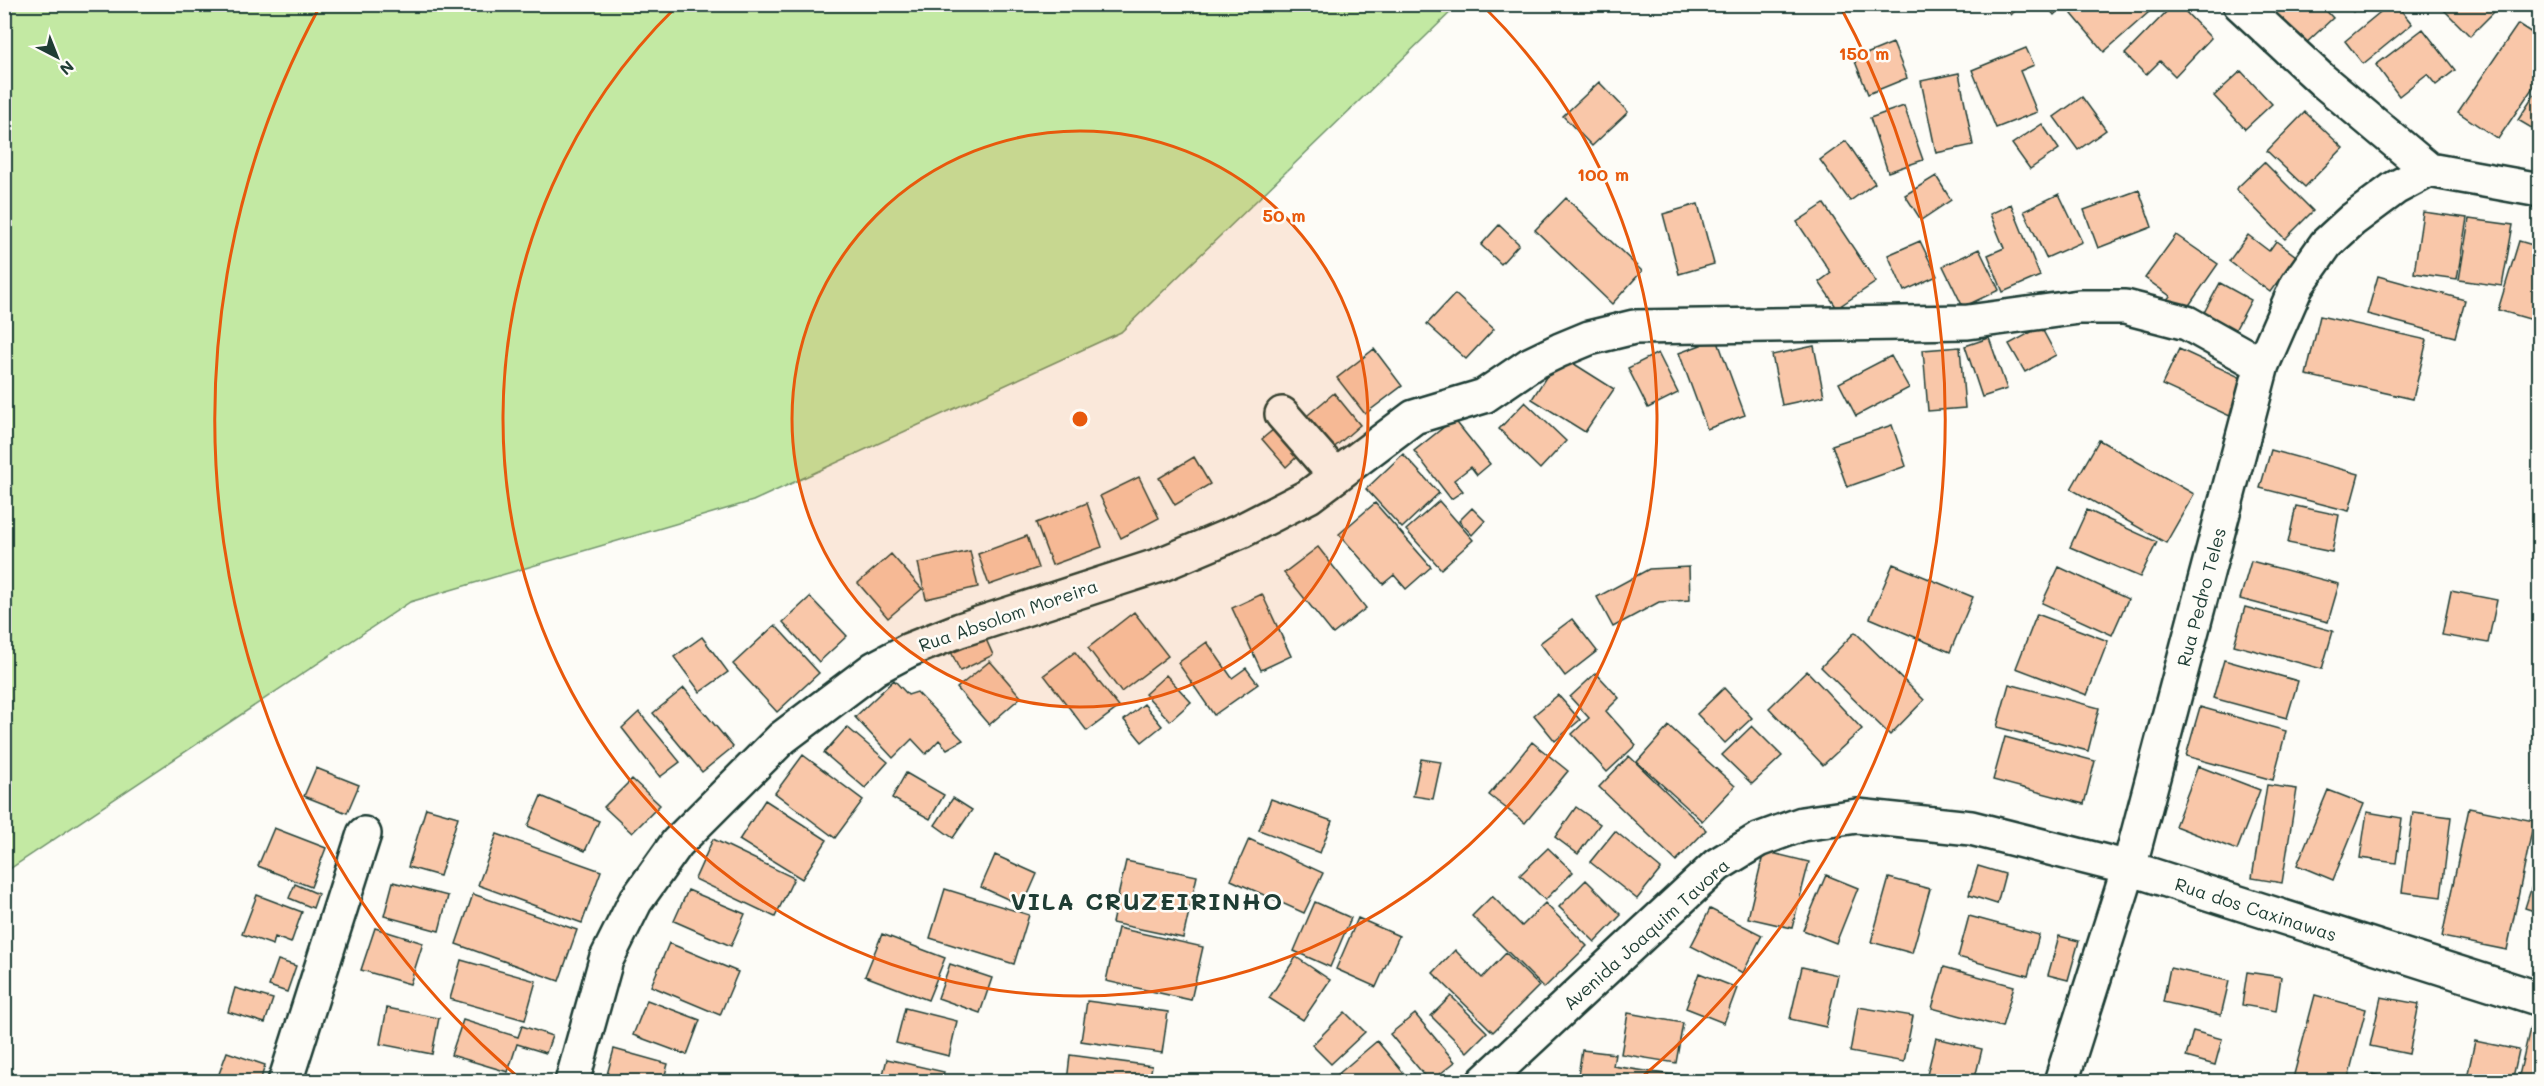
<svg xmlns="http://www.w3.org/2000/svg" width="2544" height="1086" viewBox="0 0 2544 1086" font-family="Mali,sans-serif">
  <style>
    .green { fill: #c3e9a3; stroke: #71936c; stroke-width: 1.5 }
    .building { fill: #f9c7a9; stroke: #1f3d34; stroke-width: 1.5 }
    .lines { fill: none; stroke-linecap: round; stroke-linejoin: round }
    .minor-casing { stroke: #1f3d34; stroke-width: 38 }
    .minor { stroke: #fdfcf7; stroke-width: 33 }
    .ring { fill: none; stroke: #e8590c; stroke-width: 3 }
    .labels { text-anchor: middle; dominant-baseline: central; stroke-width: 5; stroke-linejoin: round; paint-order: stroke }
    .street-label { font-size: 18px; fill: #1f3d34; stroke: #fdfcf7 }
    .district-label { font-size: 24px; font-weight: bold; letter-spacing: 1.5px; fill: #1f3d34; stroke: #fdfcf7 }
    .centre { fill: #e8590c; stroke: #fdfcf7; stroke-width: 3 }
    .ring-label { font-size: 18px; text-anchor: middle; font-weight: bold; fill: #e8590c; stroke: #fdfcf7; stroke-width: 5; stroke-linejoin: round; paint-order: stroke }
  </style>
  <rect width="100%" height="100%" fill="#fdfcf7"/>
  <filter id="ink" filterUnits="userSpaceOnUse"><feTurbulence type="fractalNoise" baseFrequency=".0167" numOctaves="2"/><feDisplacementMap in="SourceGraphic" scale="12" xChannelSelector="R" yChannelSelector="G"/><feConvolveMatrix kernelMatrix="1 2 1 2 8 2 1 2 1" color-interpolation-filters="sRGB"/></filter>
  <g filter="url(#ink)">
    <!-- green -->
    <path class="green" d="M5,4H1458V5L1121,332L753,501L410,602L5,872Z"/>
    <!-- building -->
    <path class="building" d="M1687,4H1704L1692,12Z
      M2001,4H2022L2011,15Z
      M2045,4H2065L2054,15Z
      M2082,4H2158L2104,52L2072,14Z
      M2174,4H2178L2211,38L2175,76L2160,61L2146,75L2125,54Z
      M2264,4H2320L2333,18L2303,46Z
      M2346,4H2361L2353,12Z
      M2390,4H2396L2412,24L2363,64L2345,41Z
      M2438,4H2502L2470,36Z
      M2518,24L2540,38V77L2498,139L2458,112Z
      M2423,29L2455,70L2436,85L2427,74L2399,96L2376,65Z
      M1893,43L1907,78L1868,94L1854,59Z
      M2026,48L2034,65L2020,71L2037,112L1996,128L1972,70Z
      M2241,71L2272,104L2245,129L2214,96Z
      M1959,73L1973,145L1936,153L1921,81Z
      M1599,82L1628,112L1592,146L1563,116Z
      M2540,86V133L2518,120Z
      M2082,97L2106,130L2078,150L2054,117Z
      M1904,106L1923,160L1888,172L1870,118Z
      M2305,112L2343,148L2305,187L2267,151Z
      M2042,124L2059,149L2030,169L2012,144Z
      M1846,141L1875,183L1850,201L1820,160Z
      M2264,162L2313,211L2285,239L2236,189Z
      M1936,176L1951,200L1921,220L1905,195Z
      M2139,190L2152,227L2098,248L2084,210Z
      M2059,194L2082,242L2046,258L2024,211Z
      M1566,198L1642,271L1612,304L1535,230Z
      M1698,204L1714,264L1679,274L1663,214Z
      M1824,204L1876,282L1837,308L1819,282L1831,273L1797,222Z
      M2011,204L2040,276L2003,292L1988,255L2004,248L1990,214Z
      M2423,212L2467,218L2457,279L2414,273Z
      M2469,219L2513,225L2502,286L2459,280Z
      M1499,225L1519,244L1501,264L1481,245Z
      M2176,235L2218,264L2183,314L2165,302L2170,296L2145,278Z
      M2248,235L2269,251L2276,241L2296,256L2270,292L2229,261Z
      M1920,241L1937,276L1904,291L1888,255Z
      M2519,241L2540,247V322L2498,310Z
      M1979,249L1999,290L1963,307L1943,266Z
      M2378,276L2465,300L2455,337L2367,314Z
      M2220,283L2251,300L2232,336L2200,320Z
      M1455,294L1494,329L1466,359L1427,324Z
      M2320,316L2427,340L2413,399L2306,375Z
      M2041,327L2056,355L2025,372L2009,344Z
      M1989,338L2007,389L1982,397L1965,346Z
      M1717,339L1745,415L1707,429L1679,353Z
      M1814,346L1824,396L1782,405L1772,355Z
      M1960,347L1965,408L1928,411L1923,350Z
      M1374,349L1402,386L1365,414L1337,378Z
      M2179,349L2248,381L2232,417L2162,385Z
      M1658,353L1678,393L1648,408L1628,368Z
      M1560,355L1614,389L1585,432L1532,399Z
      M1891,356L1909,388L1856,416L1839,383Z
      M1334,393L1360,425L1329,452L1302,420Z
      M1525,402L1566,441L1540,469L1499,429Z
      M1454,419L1490,464L1477,475L1471,467L1454,480L1463,491L1451,499L1414,451Z
      M1280,424L1303,451L1286,467L1262,439Z
      M1892,425L1906,466L1847,487L1832,445Z
      M2099,440L2194,494L2166,543L2071,489Z
      M2271,450L2359,474L2349,511L2260,488Z
      M1403,454L1439,493L1402,528L1366,489Z
      M1194,457L1210,484L1175,505L1159,478Z
      M1139,477L1159,518L1121,538L1100,496Z
      M1439,501L1473,540L1441,569L1406,530Z
      M1087,503L1102,547L1052,565L1036,523Z
      M1375,503L1431,567L1406,589L1394,575L1383,584L1339,534Z
      M2296,506L2339,515L2332,552L2288,543Z
      M1472,508L1485,521L1472,535L1459,521Z
      M2087,510L2157,542L2140,577L2070,547Z
      M1027,536L1038,568L989,585L978,554Z
      M1318,547L1366,608L1333,634L1284,573Z
      M970,551L978,587L926,599L918,563Z
      M891,554L922,589L888,618L858,583Z
      M2251,561L2339,584L2328,622L2240,599Z
      M1893,564L1973,597L1950,652L1870,618Z
      M1689,567L1690,600L1659,602L1613,627L1597,597L1649,569Z
      M2059,567L2128,599L2112,635L2042,603Z
      M2451,591L2497,600L2488,643L2442,635Z
      M1262,594L1291,656L1261,670L1232,608Z
      M810,597L847,636L819,662L783,622Z
      M2245,607L2333,631L2322,669L2234,645Z
      M1134,612L1168,656L1121,692L1088,648Z
      M2037,614L2108,641L2087,695L2016,668Z
      M1572,619L1597,651L1565,676L1540,643Z
      M775,625L819,673L777,712L733,664Z
      M981,628L993,655L960,671L947,643Z
      M1855,632L1924,700L1890,735L1821,667Z
      M702,637L728,672L700,692L674,657Z
      M1207,642L1232,678L1246,668L1258,684L1214,715L1178,663Z
      M1075,652L1119,707L1087,731L1044,675Z
      M2224,660L2298,681L2287,718L2213,698Z
      M990,661L1021,697L989,725L957,688Z
      M1807,671L1862,729L1823,765L1769,708Z
      M1596,673L1619,698L1606,711L1636,745L1607,772L1572,734L1589,718L1570,697Z
      M1166,675L1191,702L1170,721L1145,694Z
      M894,680L908,695L917,692L963,740L947,749L939,740L926,754L912,739L893,758L855,717Z
      M2009,684L2099,708L2088,751L1997,727Z
      M684,688L733,747L702,772L653,713Z
      M1724,688L1752,718L1725,743L1697,714Z
      M1558,695L1580,720L1555,741L1534,715Z
      M1144,704L1162,726L1142,742L1124,720Z
      M2200,707L2286,731L2273,780L2186,756Z
      M639,712L680,762L660,777L622,728Z
      M1669,726L1735,786L1702,821L1637,762Z
      M1752,726L1782,756L1752,784L1722,755Z
      M847,727L888,762L865,788L824,753Z
      M2005,737L2095,761L2084,804L1993,780Z
      M1532,742L1568,771L1525,823L1489,795Z
      M803,755L863,800L835,838L775,793Z
      M1629,756L1706,830L1676,861L1599,787Z
      M1421,759L1441,762L1433,799L1413,796Z
      M2198,766L2260,790L2237,850L2175,826Z
      M316,768L359,785L347,813L304,796Z
      M906,773L944,795L930,819L892,798Z
      M632,779L660,805L632,833L604,807Z
      M2267,785L2297,789L2282,883L2252,878Z
      M2328,790L2364,804L2333,880L2297,865Z
      M541,796L599,821L585,851L528,826Z
      M953,798L972,810L953,838L935,825Z
      M1271,799L1332,821L1320,853L1259,830Z
      M765,800L827,840L802,879L739,840Z
      M1576,807L1600,824L1578,854L1555,837Z
      M426,808L458,817L440,876L408,867Z
      M2469,808L2534,821L2507,950L2442,937Z
      M2367,812L2402,818L2396,863L2360,858Z
      M2413,812L2451,817L2441,897L2402,892Z
      M274,828L326,848L311,887L258,866Z
      M1615,831L1661,869L1637,899L1590,862Z
      M497,834L601,871L582,923L478,885Z
      M713,839L794,878L775,917L695,879Z
      M1249,839L1323,873L1304,913L1231,880Z
      M1548,848L1573,872L1545,900L1520,875Z
      M1764,851L1809,862L1792,928L1748,918Z
      M995,855L1037,874L1023,906L981,887Z
      M1126,861L1197,876L1183,938L1112,923Z
      M2540,861V913L2525,908Z
      M1978,866L2005,874L1997,904L1969,895Z
      M1826,875L1858,888L1836,943L1803,930Z
      M1889,878L1930,889L1912,953L1871,942Z
      M1586,880L1621,915L1595,942L1559,907Z
      M393,882L448,896L439,931L384,916Z
      M295,884L318,894L313,908L289,898Z
      M945,889L1029,915L1014,964L930,938Z
      M688,890L745,914L731,946L674,921Z
      M473,894L577,930L559,981L456,944Z
      M257,895L302,912L291,943L275,937L273,945L242,934Z
      M1492,896L1522,926L1545,903L1587,946L1544,988L1472,916Z
      M1315,902L1351,918L1330,967L1294,951Z
      M1710,909L1762,935L1743,973L1691,946Z
      M1969,916L2039,935L2028,976L1958,957Z
      M1358,918L1399,936L1376,987L1336,969Z
      M375,928L423,943L410,984L361,970Z
      M1118,928L1203,947L1191,1000L1106,981Z
      M882,934L945,958L928,1000L865,976Z
      M2059,936L2079,941L2068,980L2048,975Z
      M669,943L738,972L720,1015L651,986Z
      M1455,950L1482,978L1506,953L1539,986L1493,1032L1433,973Z
      M1296,957L1330,980L1303,1020L1269,998Z
      M278,960L296,966L287,992L269,986Z
      M461,960L536,981L525,1020L450,999Z
      M950,964L992,978L980,1013L938,998Z
      M1802,967L1838,975L1826,1027L1790,1019Z
      M1944,967L2014,986L2002,1027L1932,1008Z
      M2170,968L2229,981L2221,1015L2163,1002Z
      M2247,972L2281,977L2276,1011L2242,1005Z
      M1699,973L1737,988L1724,1023L1686,1008Z
      M235,988L273,999L265,1023L228,1012Z
      M2315,995L2366,1009L2347,1082H2292Z
      M1451,996L1487,1032L1467,1052L1431,1016Z
      M2381,997L2419,1004L2409,1054L2370,1046Z
      M647,1000L700,1020L687,1055L633,1035Z
      M1087,1001L1168,1012L1162,1053L1081,1041Z
      M1858,1007L1913,1016L1904,1062L1850,1052Z
      M387,1008L439,1018L432,1054L380,1044Z
      M905,1008L957,1021L949,1056L896,1043Z
      M1345,1012L1365,1032L1331,1064L1312,1045Z
      M1628,1013L1683,1023L1676,1063L1621,1054Z
      M1415,1014L1455,1062L1430,1082L1390,1034Z
      M463,1020L518,1037L522,1026L552,1036L546,1053L517,1044L508,1072L451,1055Z
      M2530,1028L2540,1031V1082L2518,1080Z
      M2193,1031L2222,1039L2215,1065L2186,1057Z
      M1936,1038L1982,1049L1974,1082H1939L1926,1079Z
      M1377,1041L1411,1082H1330V1081Z
      M2475,1041L2519,1050L2512,1082H2466Z
      M614,1049L668,1064L663,1082H605Z
      M1582,1050L1615,1054L1613,1066L1684,1077V1082H1577Z
      M227,1052L265,1065L260,1082H216Z
      M1070,1055L1152,1066L1149,1082H1067Z
      M887,1059L944,1072L941,1082H881Z
      M2372,1074L2407,1082H2371Z
      M730,1076L750,1082H728Z"/>
    <g class="lines">
      <defs>
        <path id="minor" d="M2240,4L2322,80L2429,170
          M2429,170L2540,190
          M1282,414L1336,476
          M285,1082L364,834
          M572,1082L606,960L635,902L677,843L782,738L875,668L909,650L960,630L1160,565L1241,531L1309,496L1414,417L1484,396L1531,364L1560,350L1589,338L1634,327L1968,322L2079,307H2125L2187,323L2262,365
          M1484,1082L1717,865L1758,840L1802,824L1857,816L1971,828L2129,868L2540,999
          M2061,1082L2129,868L2262,365L2297,285L2326,244L2352,220L2395,188L2429,170"/>
      </defs>
      <!-- minor casing -->
      <use href="#minor" class="minor-casing"/>
      <!-- minor -->
      <use href="#minor" class="minor"/>
    </g>
  </g>
  <!-- distance rings -->
  <circle cx="1080" cy="419" r="288" fill="#e8590c" fill-opacity=".12"/>
  <g class="ring">
    <circle cx="1080" cy="419" r="288"/>
    <path d="M1484 7A577 577 0 1 1 676 7"/>
    <path d="M518 1077A865 865 0 0 1 320 6M1840 6A865 865 0 0 1 1642 1077"/>
  </g>
  <g class="labels">
    <!-- street labels -->
    <g class="street-label">
      <text transform="translate(2201 597) rotate(-75)">Rua Pedro Teles</text>
      <text transform="translate(1008 615) rotate(-19)">Rua Absolom Moreira</text>
      <text transform="translate(2256 909) rotate(18)">Rua dos Caxinawas</text>
      <text transform="translate(1646 934) rotate(-42)">Avenida Joaquim Tavora</text>
    </g>
    <!-- district labels -->
    <g class="district-label">
      <text x="1147" y="900">VILA CRUZEIRINHO</text>
    </g>
  </g>
  <circle cx="1080" cy="419" r="9" class="centre"/>
  <g class="ring-label">
    <text x="1864" y="60">150 m</text>
    <text x="1603" y="181">100 m</text>
    <text x="1284" y="222">50 m</text>
  </g>
  <!-- margin -->
  <rect width="2544" height="1086" fill="none" stroke="#fdfcf7" stroke-width="24"/>
  <rect x="12" y="12" width="2520" height="1062" fill="none" stroke="#1f3d34" stroke-width="2" filter="url(#ink)"/>
  <!-- north arrow -->
  <g transform="translate(57 57) rotate(138)" stroke="#fdfcf7" stroke-width="4.5" paint-order="stroke">
  <path d="M0-4.5L10 22L0 15L-10 22Z" fill="#1f3d34"/>
  <text y="-9" font-size="16" font-weight="bold" text-anchor="middle" fill="#1f3d34">N</text>
  </g>
</svg>
